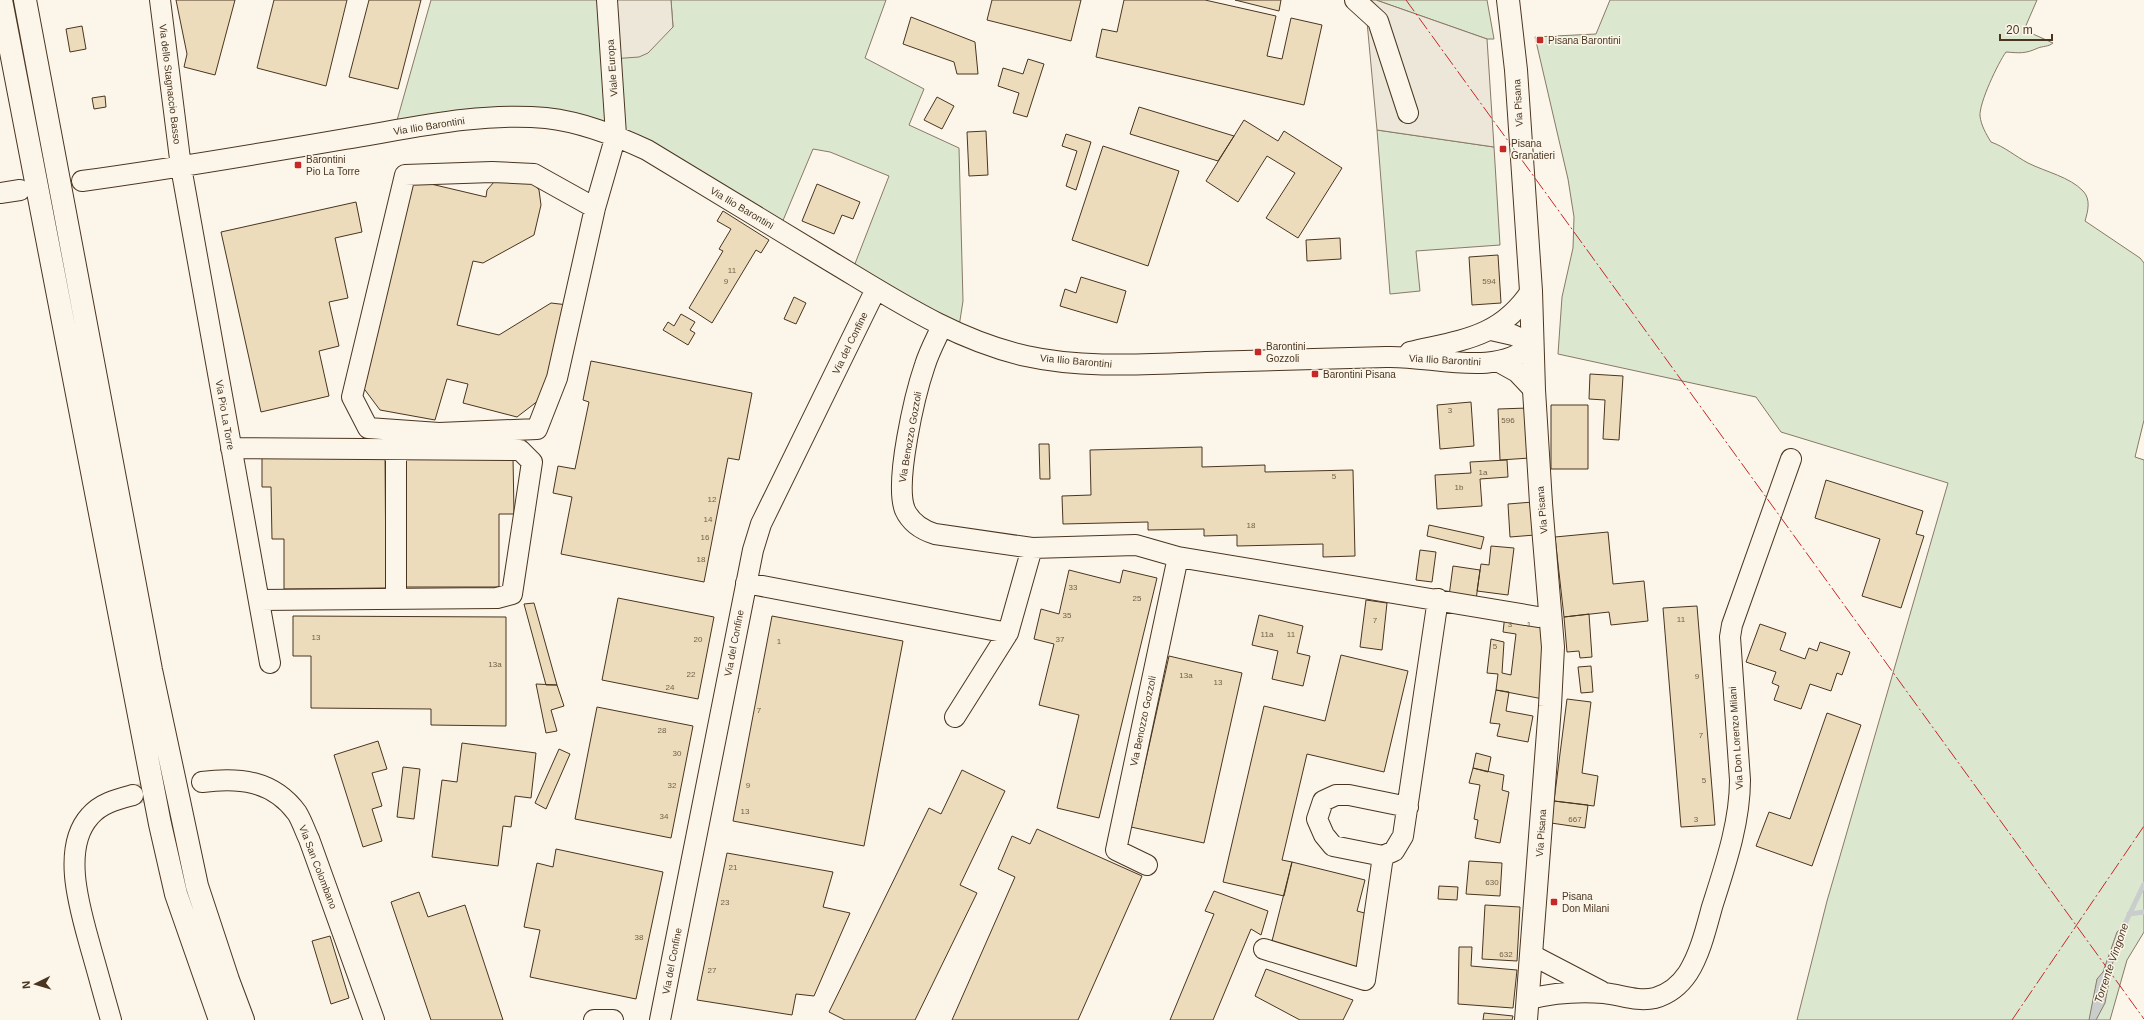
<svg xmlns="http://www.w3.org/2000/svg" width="2144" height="1020" viewBox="0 0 2144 1020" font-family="Helvetica,sans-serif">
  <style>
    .green { fill: #dce7d0; stroke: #887966 }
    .parking { fill: #ede7d9; stroke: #887966 }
    .water { fill: #c9cecd; stroke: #887966 }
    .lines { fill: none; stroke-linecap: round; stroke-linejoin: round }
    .stream { stroke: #c9cecd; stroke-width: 5 }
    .building { fill: #ecdcbc; stroke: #4a3520 }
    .minor-tunnel { stroke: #d8cfc1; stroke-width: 20; stroke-dasharray: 20 10; stroke-linecap: butt }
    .minor-casing { stroke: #4a3520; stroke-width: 22 }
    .major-casing { stroke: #4a3520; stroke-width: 24 }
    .highway-casing { stroke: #4a3520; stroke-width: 24 }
    .minor { stroke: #fbf6e9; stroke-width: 20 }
    .major { stroke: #fbf6e9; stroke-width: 22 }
    .highway { stroke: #fbf6e9; stroke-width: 22 }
    .power { stroke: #c62828; stroke-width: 1; stroke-dasharray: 14 3 2 3; stroke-linecap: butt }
    .poi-dot { fill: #c62828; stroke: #fbf6e9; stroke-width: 1.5 }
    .labels { text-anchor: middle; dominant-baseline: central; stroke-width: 3; stroke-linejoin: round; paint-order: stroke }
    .number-label { font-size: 8px; fill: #725f47 }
    .poi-label { font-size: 10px; fill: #4a3520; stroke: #fbf6e9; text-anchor: start }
    .street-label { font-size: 10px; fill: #4a3520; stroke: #fbf6e9 }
    .water-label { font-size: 11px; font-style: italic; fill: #4a3520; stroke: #fbf6e9 }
  </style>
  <rect width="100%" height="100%" fill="#fbf6e9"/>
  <!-- green -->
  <path class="green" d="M431,0H607L673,27L671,0H886L865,58L924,89L909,125L959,148L963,301L958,333L851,274L889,176L830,152L813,149L779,230L581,123L394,131Z
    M1376,0H1487L1494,39H1487Z
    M1610,0H2037L2024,30L2053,43C2048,47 2043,46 2038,48C2025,54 2020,53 2006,52C1998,63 1979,103 1980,116C1981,125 1986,134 1991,142C2005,147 2015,156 2028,163C2046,172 2070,177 2083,191C2091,199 2088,211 2085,221L2140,258L2144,263V420L2135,457L2144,460V932L2127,960L2110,1020H1797L1827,901L1948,483L1781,432L1756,397L1558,354L1562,297L1573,248L1574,217L1568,179L1535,37L1596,34Z
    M1377,130L1494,147L1500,245L1416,251L1420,291L1390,294Z"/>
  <!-- parking -->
  <path class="parking" d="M607,0H671L673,27L648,53L639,57L611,59Z
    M1365,0H1376L1487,39L1494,147L1377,130Z"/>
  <!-- water -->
  <path class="water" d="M2121,928L2123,932L2112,965L2105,1003L2096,1020H2089L2097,979L2103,972L2117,932Z"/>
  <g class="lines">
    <!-- stream -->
    <path class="stream" d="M2129,914L2144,912
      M2120,934L2144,884"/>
  </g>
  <!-- building -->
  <path class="building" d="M176,0H235L215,75L184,67L187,54Z
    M274,0H347L326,86L257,68Z
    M369,0H421L398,89L349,77Z
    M992,0H1081L1071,41L987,20Z
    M1124,0H1205L1276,16L1267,56L1282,59L1291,18L1322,25L1304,105L1096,57L1102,29L1117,32Z
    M1235,0H1281L1279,11Z
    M911,17L975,42L978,74H957L954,62L903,44Z
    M82,26L86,49L70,52L66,29Z
    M1028,59L1044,64L1027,117L1013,113L1019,93L998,86L1003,68L1023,74Z
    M105,96L106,107L94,109L92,98Z
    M937,97L954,106L942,129L924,120Z
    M1139,107L1234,136L1218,161L1130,134Z
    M1244,120L1278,141L1284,131L1342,168L1298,238L1266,218L1295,173L1267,156L1238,202L1206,181Z
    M986,131L988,175L969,176L967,132Z
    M1066,134L1091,142L1076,190L1066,186L1077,151L1062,146Z
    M1103,146L1179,171L1148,266L1072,240Z
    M414,180L486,197L487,190L494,182L532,181L539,190L541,205L534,235L483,263L473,261L457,325L499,335L551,303L568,305L543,397L517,417L463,403L468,384L447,379L435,420L380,410L362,386Z
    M817,184L860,202L853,219L842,215L834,234L802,221Z
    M356,202L362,232L335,238L348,298L329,302L339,346L319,351L329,396L261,412L221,232Z
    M723,211L769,240L761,253L756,250L712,323L689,308L723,251L719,249L731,229L717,221Z
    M1340,238L1341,259L1307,261L1306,240Z
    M1498,255L1501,303L1472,305L1469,257Z
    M1081,277L1126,291L1117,323L1060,306L1065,289L1076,293Z
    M794,297L806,303L796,324L784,319Z
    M681,314L695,322L690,330L695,333L688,345L663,330L668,322L674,326Z
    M591,361L752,393L739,460L728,458L704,582L561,554L572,497L553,493L558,466L575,469L589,402L583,400Z
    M1590,374L1623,376L1619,440L1603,439L1605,400L1589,399Z
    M1471,402L1474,446L1440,449L1437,405Z
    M1551,405H1588V469H1551Z
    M1528,408L1530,458L1500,460L1498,409Z
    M1039,444H1049L1050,479H1040Z
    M1202,447V467L1265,465V472L1353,470L1355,556L1323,557V544L1237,546V535L1204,536V529L1148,530V522L1063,524L1062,496L1091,495L1090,450Z
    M385,452L386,588L284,589V539H272L271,487H262V453Z
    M405,457H513L514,514H499V587H406Z
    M1507,460L1508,477L1480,479L1482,506L1437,509L1435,475L1471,473L1470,462Z
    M1826,480L1923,511L1916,534L1924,536L1901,608L1862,596L1880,539L1815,518Z
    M1533,502L1535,535L1510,537L1508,504Z
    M1429,525L1484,537L1481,549L1427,536Z
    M1608,532L1613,584L1644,581L1648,621L1611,625L1609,612L1564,617L1555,537Z
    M1491,546L1514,548L1508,595L1477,591L1481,564L1489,565Z
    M1420,550L1436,552L1432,582L1416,580Z
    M1453,566L1480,570L1476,600L1449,596Z
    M1069,570L1120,583L1123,570L1157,578L1099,818L1057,808L1079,715L1039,705L1054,644L1034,639L1041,609L1059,614Z
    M618,598L714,617L698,699L602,680Z
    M1366,600L1387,603L1382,650L1360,647Z
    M534,603L557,685H546L524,604Z
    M1697,606L1715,825L1681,827L1663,608Z
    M1589,614L1592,657L1580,658L1579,651L1567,652L1564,617Z
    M1259,615L1303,626L1297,653L1310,656L1303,686L1272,679L1278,651L1252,645Z
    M1505,615L1547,621L1543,699L1496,690L1498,674L1487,673L1491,639L1504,642L1502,673L1511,675L1516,634L1503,632Z
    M293,616L506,617V726L431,725V709L311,708V656H293Z
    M772,616L903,641L864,846L733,821Z
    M1760,624L1786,633L1780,650L1805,659L1809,648L1817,651L1820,642L1850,652L1842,675L1837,673L1831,691L1810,684L1801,709L1774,700L1779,686L1772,683L1776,672L1746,662Z
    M1341,655L1408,671L1384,772L1307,754L1282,860L1292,862L1284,896L1223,882L1264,706L1325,721Z
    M1169,656L1242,673L1204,843L1131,827Z
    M1591,666L1593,692L1581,693L1578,667Z
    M536,684L557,685L564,706L551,710L557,731L546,733Z
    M1496,690L1509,692L1506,711L1533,716L1528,742L1497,736L1500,724L1490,723Z
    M1567,699L1591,702L1582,773L1598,776L1594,806L1554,801Z
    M597,707L693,726L671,838L575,819Z
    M1827,713L1861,725L1812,866L1756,846L1769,812L1790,819Z
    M378,741L387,769L372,773L382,806L372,809L382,841L363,847L334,755Z
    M462,743L536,753L531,798L515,796L511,827L503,826L498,866L432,857L442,780L457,782Z
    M559,749L570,754L546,809L535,803Z
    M1476,753L1491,757L1488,772L1473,768Z
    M403,767L420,769L414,819L397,817Z
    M1473,768L1504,775L1502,790L1509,792L1500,843L1475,838L1478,820L1474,819L1480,785L1469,783Z
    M962,770L1005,791L960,885L977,893L915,1020H845L829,1012L929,808L941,814Z
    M1554,801L1588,805L1585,828L1551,823Z
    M1037,829L1142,876L1078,1020H952L1015,877L998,869L1012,836L1030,844Z
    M556,849L663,872L636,999L530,977L540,930L524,927L537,863L553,867Z
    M727,853L833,872L823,907L850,913L814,996L796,994L792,1015L697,1000Z
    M1469,861L1502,863L1500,896L1466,894Z
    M1292,862L1365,880L1357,911L1372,915L1358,967L1271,945Z
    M1439,886L1458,887L1457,900L1438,899Z
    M1214,891L1268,911L1261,935L1251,929L1213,1020H1170L1214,914L1205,911Z
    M419,892L428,917L465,905L503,1020H431L391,902Z
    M1485,905L1520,907L1517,961L1482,959Z
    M330,936L349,998L331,1004L312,941Z
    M1459,947H1472L1471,966L1517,970L1513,1008L1458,1004Z
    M1266,969L1353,1000L1343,1020H1300L1255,996Z
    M1484,1013L1513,1016L1512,1020H1483Z"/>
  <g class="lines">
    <!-- minor-tunnel -->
    <path class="minor-tunnel" d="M137,794L202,782"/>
    <defs>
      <path id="minor" d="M160,0L181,167L270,663
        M1355,0L1378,21L1408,113
        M82,181C170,169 258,154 345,139C412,128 479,112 546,118C582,122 615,135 647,150C708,187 769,224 830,261C892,298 954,340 1026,356C1084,369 1146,364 1206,362C1266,360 1326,359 1386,357C1432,355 1496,379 1533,344L1513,335L1491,330
        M0,193L20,190
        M595,208L534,174L492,172L405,175L352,397L368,428L439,433L537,429L557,378L595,208L616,135L607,0
        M942,326C936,339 929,352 925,365C915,394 894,483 905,510C911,523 922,530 935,534L1032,548L1136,545L1178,557L1538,617
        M1410,352C1461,340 1500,338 1531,291
        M1499,362L1517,372L1534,390
        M231,448L520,450L532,462L512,594L497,598L259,600
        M746,583L1008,633L1032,548
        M396,599V449
        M955,717L1008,633
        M202,782C238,777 273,780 297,813C302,821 305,831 309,839L374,1020
        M1408,807L1349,795H1336L1323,801L1317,819L1324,835L1333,846L1383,856L1394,851L1403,836L1438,599
        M1147,865L1116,850L1178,557
        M1264,949L1365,980L1383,856
        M1532,955L1601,991
        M1529,999C1553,993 1579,991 1604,993C1622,995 1637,1002 1655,998C1669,994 1680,985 1688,973C1700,954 1706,929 1712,907C1725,866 1740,823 1740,780L1730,637L1732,625L1791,459
        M111,1020C104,996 98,973 91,949C81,912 60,849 90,816C101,803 118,799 133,795
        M594,1020H613
        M660,1020L753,550L761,524L876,289"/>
      <path id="major" d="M1508,0L1516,70L1531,291L1534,390L1541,503L1553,647L1550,706L1526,1020"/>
      <path id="highway" d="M1,0L160,824L176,894L220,1020
        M25,0L151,670L179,801L197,886L228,980L243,1020"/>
    </defs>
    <!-- minor casing -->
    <use href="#minor" class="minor-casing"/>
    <!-- major casing -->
    <use href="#major" class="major-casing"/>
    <!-- highway casing -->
    <use href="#highway" class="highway-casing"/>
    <!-- minor -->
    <use href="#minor" class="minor"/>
    <!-- major -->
    <use href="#major" class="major"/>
    <!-- highway -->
    <use href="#highway" class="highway"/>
    <!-- power -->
    <path class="power" d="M1406,0L2144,1019
      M2012,1020L2144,826"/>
  </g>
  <!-- markers -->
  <g class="poi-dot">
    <rect x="1536" y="36" width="8" height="8" rx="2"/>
    <rect x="1499" y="145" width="8" height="8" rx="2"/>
    <rect x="294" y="161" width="8" height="8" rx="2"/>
    <rect x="1254" y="348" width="8" height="8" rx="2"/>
    <rect x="1311" y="370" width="8" height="8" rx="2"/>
    <rect x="1550" y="898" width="8" height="8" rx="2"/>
  </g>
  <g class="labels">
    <!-- number labels -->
    <g class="number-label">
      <text x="732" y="270">11</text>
      <text x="726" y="281">9</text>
      <text x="1489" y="281">594</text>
      <text x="1450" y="410">3</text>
      <text x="1508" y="420">596</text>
      <text x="1483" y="472">1a</text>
      <text x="1334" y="476">5</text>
      <text x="1459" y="487">1b</text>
      <text x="712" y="499">12</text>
      <text x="708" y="519">14</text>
      <text x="1251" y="525">18</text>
      <text x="705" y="537">16</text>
      <text x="701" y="559">18</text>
      <text x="1073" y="587">33</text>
      <text x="1137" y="598">25</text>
      <text x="1067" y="615">35</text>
      <text x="1681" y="619">11</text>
      <text x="1375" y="620">7</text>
      <text x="1510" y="624">3</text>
      <text x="1529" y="624">1</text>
      <text x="1267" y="634">11a</text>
      <text x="1291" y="634">11</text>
      <text x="316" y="637">13</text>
      <text x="698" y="639">20</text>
      <text x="1060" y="639">37</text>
      <text x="779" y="641">1</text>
      <text x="1495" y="646">5</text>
      <text x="495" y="664">13a</text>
      <text x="691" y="674">22</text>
      <text x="1186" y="675">13a</text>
      <text x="1697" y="676">9</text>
      <text x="1218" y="682">13</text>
      <text x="670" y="687">24</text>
      <text x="759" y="710">7</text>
      <text x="662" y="730">28</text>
      <text x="1701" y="735">7</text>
      <text x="677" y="753">30</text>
      <text x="1704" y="780">5</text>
      <text x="672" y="785">32</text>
      <text x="748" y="785">9</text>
      <text x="745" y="811">13</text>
      <text x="664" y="816">34</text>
      <text x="1575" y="819">667</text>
      <text x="1696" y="819">3</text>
      <text x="733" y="867">21</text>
      <text x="1492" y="882">630</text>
      <text x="725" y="902">23</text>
      <text x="639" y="937">38</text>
      <text x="1506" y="954">632</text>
      <text x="712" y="970">27</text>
    </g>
    <!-- poi labels -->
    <g class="poi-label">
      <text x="1548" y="40">Pisana Barontini</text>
      <text x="1511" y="143">Pisana<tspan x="1511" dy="12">Granatieri</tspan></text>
      <text x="306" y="159">Barontini<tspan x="306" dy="12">Pio La Torre</tspan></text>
      <text x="1266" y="346">Barontini<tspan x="1266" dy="12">Gozzoli</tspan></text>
      <text x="1323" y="374">Barontini Pisana</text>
      <text x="1562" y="896">Pisana<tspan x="1562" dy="12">Don Milani</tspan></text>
    </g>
    <!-- street labels -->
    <g class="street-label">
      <text transform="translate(612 68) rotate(-94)">Viale Europa</text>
      <text transform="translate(170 84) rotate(83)">Via dello Stagnaccio Basso</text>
      <text transform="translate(1518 103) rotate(-93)">Via Pisana</text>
      <text transform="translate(429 126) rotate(-9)">Via Ilio Barontini</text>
      <text transform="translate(742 208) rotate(31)">Via Ilio Barontini</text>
      <text transform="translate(850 343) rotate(-64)">Via del Confine</text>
      <text transform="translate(1445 360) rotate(3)">Via Ilio Barontini</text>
      <text transform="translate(1076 361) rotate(5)">Via Ilio Barontini</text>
      <text transform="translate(225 415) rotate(80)">Via Pio La Torre</text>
      <text transform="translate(910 437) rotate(-80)">Via Benozzo Gozzoli</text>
      <text transform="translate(1542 510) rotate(-95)">Via Pisana</text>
      <text transform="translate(734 643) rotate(-79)">Via del Confine</text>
      <text transform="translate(1143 721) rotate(-78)">Via Benozzo Gozzoli</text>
      <text transform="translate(1736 738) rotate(-94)">Via Don Lorenzo Milani</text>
      <text transform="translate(1541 833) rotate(-86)">Via Pisana</text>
      <text transform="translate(318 867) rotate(69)">Via San Colombano</text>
      <text transform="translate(672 961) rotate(-79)">Via del Confine</text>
    </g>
    <!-- water labels -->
    <g class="water-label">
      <text transform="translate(2111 963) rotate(-71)">Torrente Vingone</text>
    </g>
  </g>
  <!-- north arrow -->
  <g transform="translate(36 984) rotate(265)" stroke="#fbf6e9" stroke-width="3" paint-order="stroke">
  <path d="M0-3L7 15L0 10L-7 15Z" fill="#4a3520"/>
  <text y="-6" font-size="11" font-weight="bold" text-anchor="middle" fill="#4a3520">N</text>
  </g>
  <!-- scale -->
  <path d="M2000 34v6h52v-6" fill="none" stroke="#4a3520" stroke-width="2"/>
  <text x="2006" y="34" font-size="12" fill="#4a3520" stroke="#fbf6e9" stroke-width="3" paint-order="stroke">20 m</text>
</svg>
